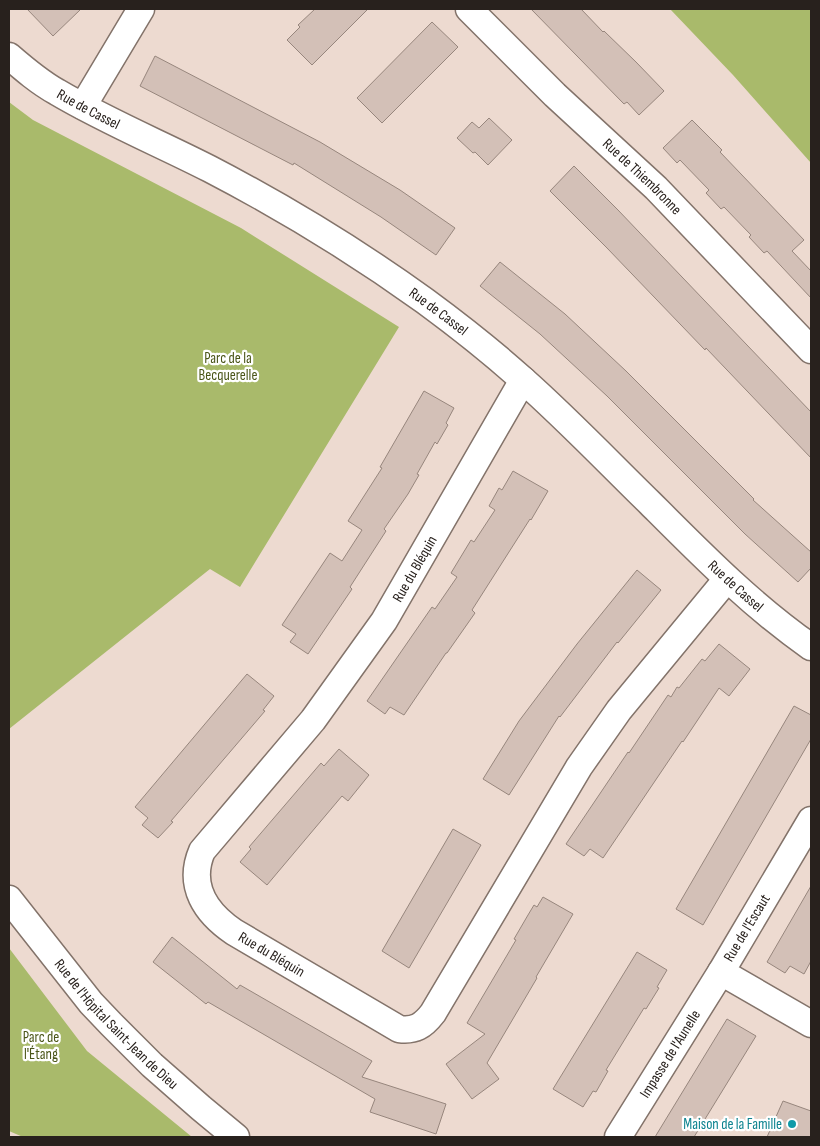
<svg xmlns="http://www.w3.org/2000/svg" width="820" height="1146" viewBox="0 0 820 1146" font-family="'Sofia Sans Condensed',sans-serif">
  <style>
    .green { fill: #a9ba6b }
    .building { fill: #d3c0b7; stroke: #97867d }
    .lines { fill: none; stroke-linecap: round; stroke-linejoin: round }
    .street-casing { stroke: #83736a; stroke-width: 29 }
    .street { stroke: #fff; stroke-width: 26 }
    .culture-dot { fill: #0f9aa8; stroke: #fff; stroke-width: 2 }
    .labels { text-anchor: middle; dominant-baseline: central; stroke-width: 4.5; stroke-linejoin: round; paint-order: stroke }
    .street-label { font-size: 15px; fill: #28211d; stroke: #fff }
    .park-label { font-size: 15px; fill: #4b5619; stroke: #fff }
    .culture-label { font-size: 15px; fill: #0d838f; stroke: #fff; text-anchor: end }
  </style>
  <rect width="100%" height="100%" fill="#eddad0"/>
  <!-- green -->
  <path class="green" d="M670,9H811V163L733,75Z
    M9,102L33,120L241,228L399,327L240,587L210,569L9,729Z
    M9,948L87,1051L192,1137H23L9,1131Z"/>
  <!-- building -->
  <path class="building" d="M27,9H81L53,36Z
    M315,9H368L312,65L287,40L300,27L298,25Z
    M531,9H581L603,32L604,31L636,62L664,91L639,115L627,102L624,104Z
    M432,22L458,47L382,123L357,98Z
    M155,56L320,142L400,190L455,228L436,255L381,217L294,163L293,165L140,86Z
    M489,118L512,140L488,165L475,152L473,153L457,138L472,122L479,128Z
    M692,120L722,150L720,152L804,240L792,251L811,271V298L767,251L764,253L749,237L751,235L724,207L721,209L706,193L709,190L680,160L677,163L663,148Z
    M574,166L618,210L811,412V458L706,348L705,350L607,248L550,191Z
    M500,262L565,314L626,371L754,499L753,500L811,552V568L798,582L745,534L607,396L540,334L480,286Z
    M424,391L454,408L446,423L448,425L437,444L435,442L417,474L419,475L408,494L384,529L386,531L350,587L352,589L308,654L290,642L296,634L282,625L330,553L342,561L362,530L348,521L382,468L380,467Z
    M513,471L548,491L531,520L530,519L472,610L475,613L447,653H446L404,715L390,707L385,714L367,701L432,607L435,609L457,577L451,573L471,540L474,542L495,510L489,506L499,488L502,490Z
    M637,570L661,590L618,643L617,642L560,717L559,716L509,795L483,779L519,721L577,644Z
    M719,644L750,669L729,696L719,688L683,742L682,741L603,858L590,849L584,856L566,844L628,752L629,753L668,695L671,697L677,687L679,688L702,659L705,661Z
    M247,674L274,696L263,710L265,711L171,821L173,822L158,838L142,825L148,818L135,807Z
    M794,706L811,715V739L703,925L676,909Z
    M339,749L369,775L348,801L342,796L267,885L240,862L251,849L249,847L321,763L324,766Z
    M453,829L481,845L409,968L382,951Z
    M811,886V961L804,974L790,966L785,973L767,962Z
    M543,897L573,914L536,977L537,978L487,1063L499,1079L472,1099L446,1064L485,1034L467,1023L516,940L514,939L528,915L534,905L537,907Z
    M172,937L237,989L240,985L372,1061L362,1077L446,1104L436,1134L370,1112L375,1099L208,1002L206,1004L153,962Z
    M637,952L667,970L657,987L659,988L646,1009L644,1008L606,1070L608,1071L596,1092L593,1091L583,1107L553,1089Z
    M727,1019L756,1036L694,1137H655Z
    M783,1101L811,1111V1137H767Z"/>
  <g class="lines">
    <defs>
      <g id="street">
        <path id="s1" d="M469,9L555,95L656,188L811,350"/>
        <path id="s2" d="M9,56C24,69 39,82 57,92C106,121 159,143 210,169C285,208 357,252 425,301C459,326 492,352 523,380C567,419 608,462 650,503C702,555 751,605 811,647"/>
        <path d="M83,106L141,9"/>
        <path id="s3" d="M523,380L384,621L313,720L202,851C187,886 206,913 234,932L399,1029C415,1031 423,1026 433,1013L579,767L619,710L727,579"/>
        <path d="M811,820L721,972L811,1024"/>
        <path id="s4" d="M9,899L91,1003L111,1024L152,1065L201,1108L236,1137"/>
        <path id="s5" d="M618,1137L721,972"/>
      </g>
    </defs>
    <!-- street casing -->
    <use href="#street" class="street-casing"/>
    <!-- street -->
    <use href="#street" class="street"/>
  </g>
  <!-- markers -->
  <circle class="culture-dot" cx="792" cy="1124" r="5"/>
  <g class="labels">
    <!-- street labels -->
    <g class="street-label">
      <text stroke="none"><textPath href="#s2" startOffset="96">Rue de Cassel</textPath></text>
      <text stroke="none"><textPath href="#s1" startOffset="241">Rue de Thiembronne</textPath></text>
      <text stroke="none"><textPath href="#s2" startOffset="501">Rue de Cassel</textPath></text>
      <text transform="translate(415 569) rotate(-60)">Rue du Bléquin</text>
      <text stroke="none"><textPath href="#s2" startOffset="906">Rue de Cassel</textPath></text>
      <text transform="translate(747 928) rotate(-59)">Rue de l'Escaut</text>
      <text stroke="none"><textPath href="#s3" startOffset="711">Rue du Bléquin</textPath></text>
      <text stroke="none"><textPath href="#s4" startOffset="165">Rue de l'Hôpital Saint-Jean de Dieu</textPath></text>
      <text stroke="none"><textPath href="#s5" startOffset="98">Impasse de l'Aunelle</textPath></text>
    </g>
    <!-- park labels -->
    <g class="park-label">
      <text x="228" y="358">Parc de la<tspan x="228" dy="17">Becquerelle</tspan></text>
      <text x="41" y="1037">Parc de<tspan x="41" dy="17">l'Étang</tspan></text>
    </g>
    <!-- culture labels -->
    <g class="culture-label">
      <text x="782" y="1124">Maison de la Famille</text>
    </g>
  </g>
  <!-- border -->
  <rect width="820" height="1146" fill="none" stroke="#28211d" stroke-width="20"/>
</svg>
